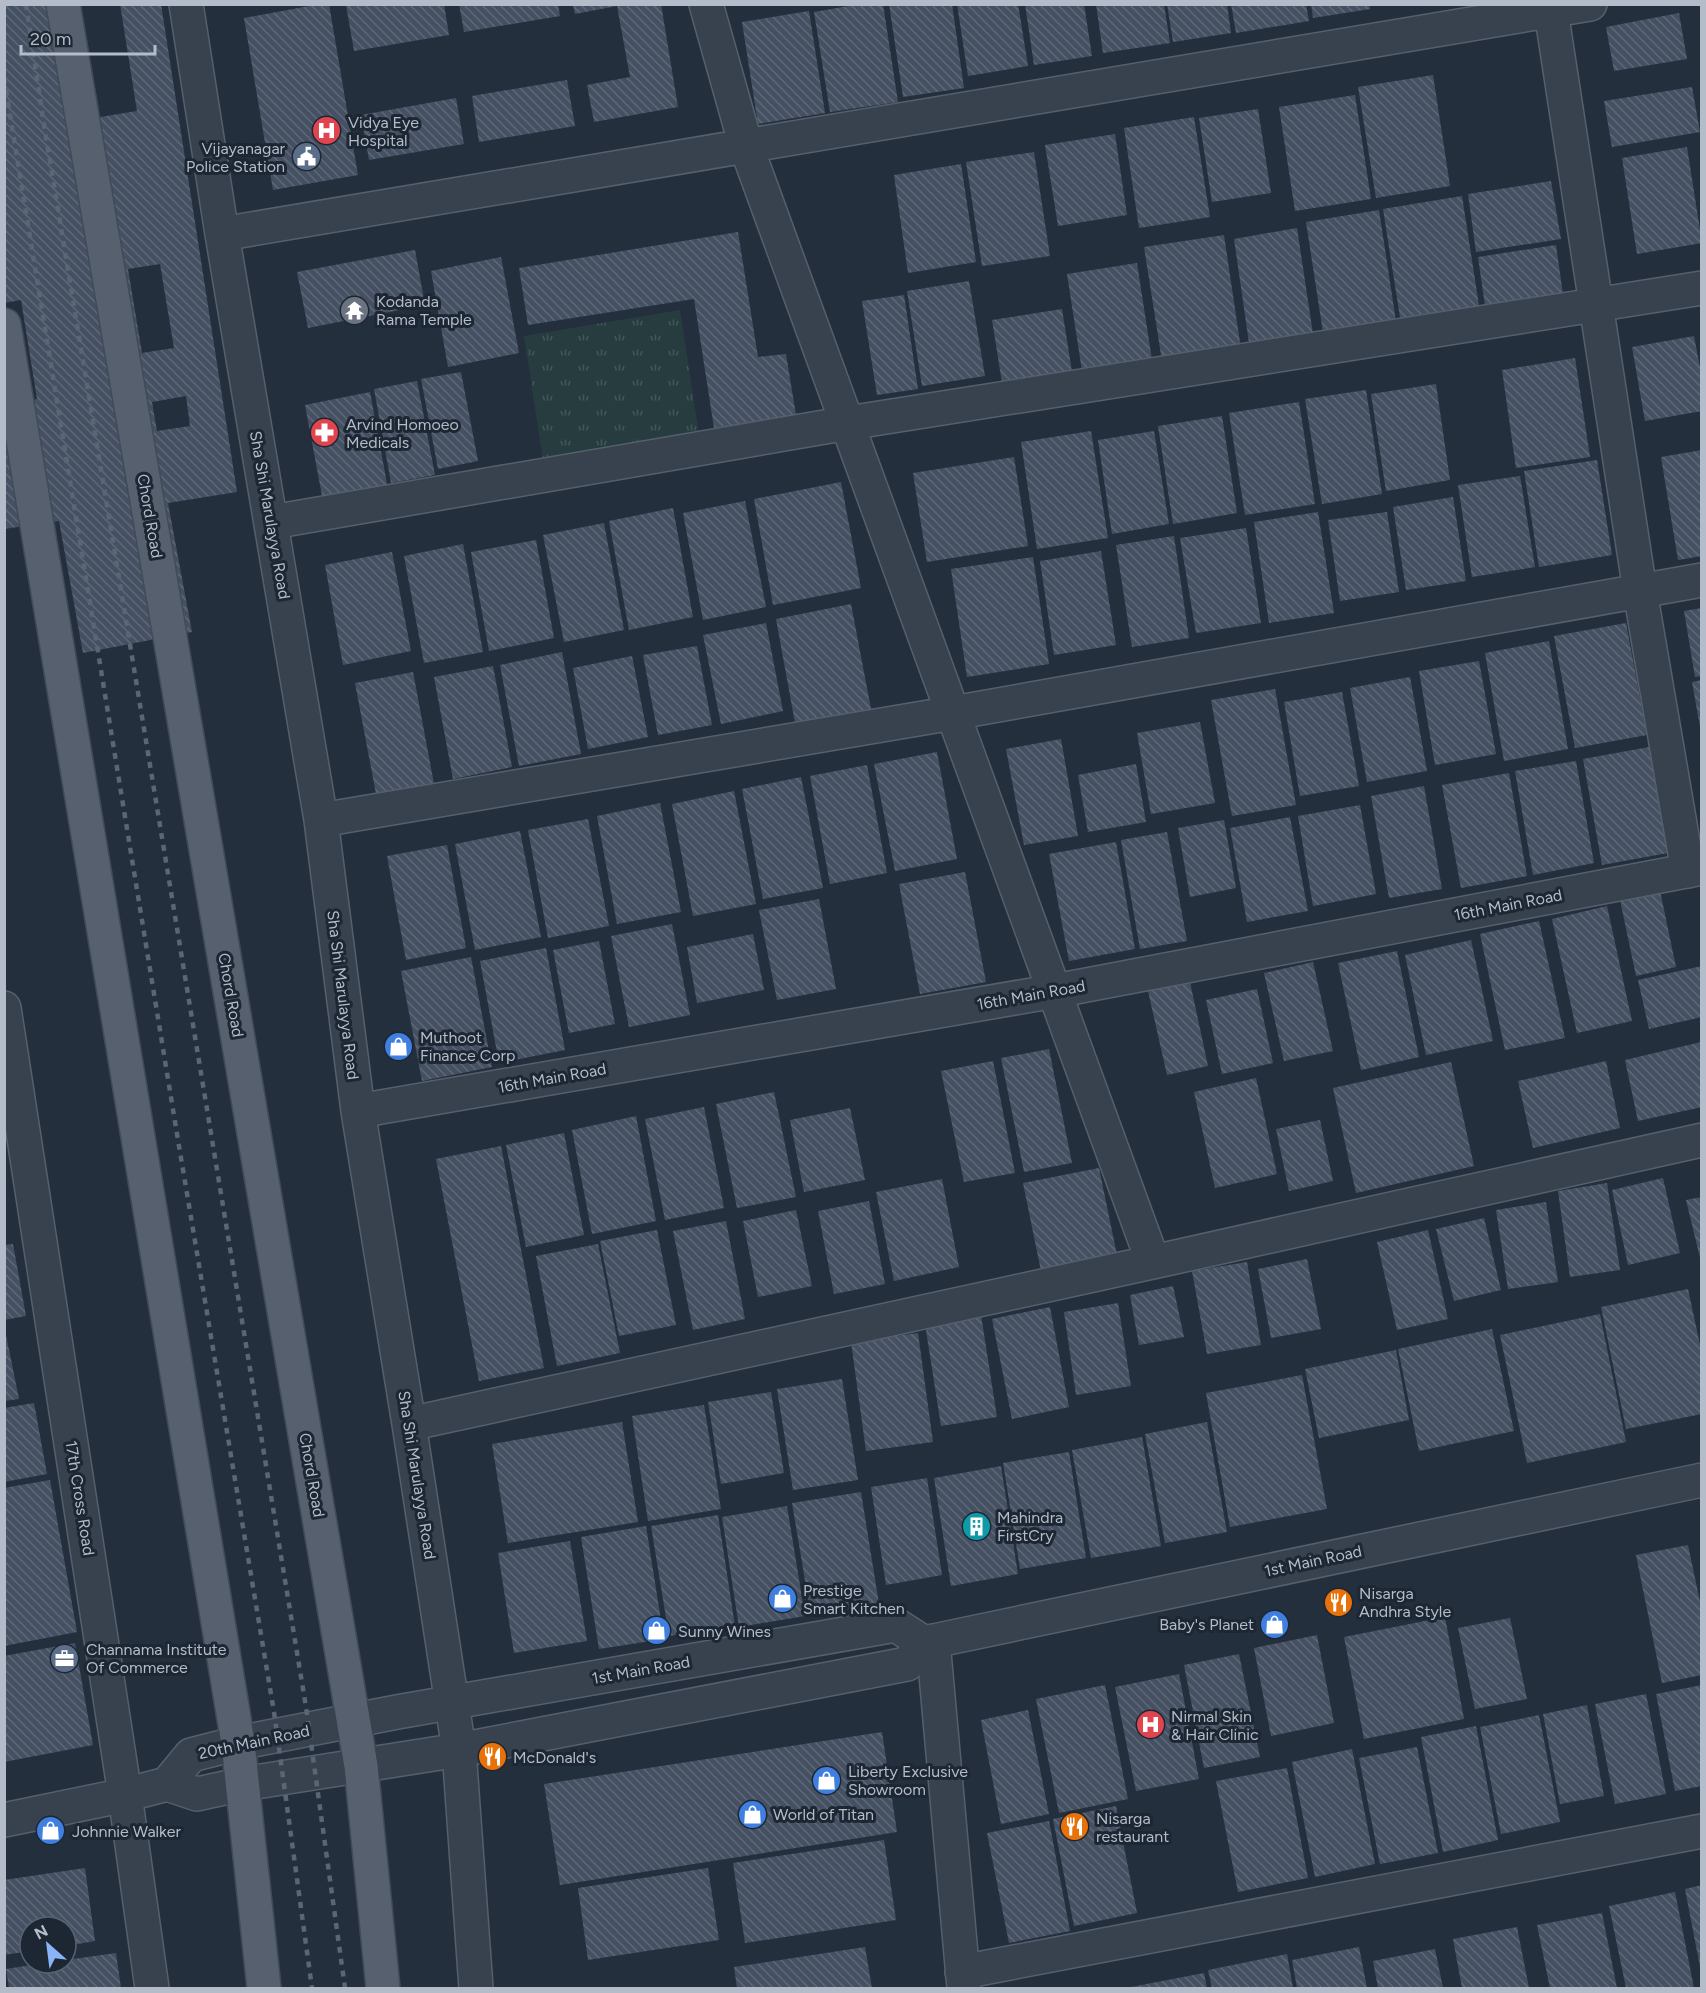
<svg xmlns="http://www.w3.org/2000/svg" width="1706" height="1993" viewBox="0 0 1706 1993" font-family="Figtree,sans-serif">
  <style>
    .park { fill: url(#park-tufts) }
    .building { fill: url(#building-back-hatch); fill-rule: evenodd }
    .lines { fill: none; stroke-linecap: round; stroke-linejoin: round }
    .minor-casing { stroke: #565f6c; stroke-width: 36 }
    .major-casing { stroke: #414a57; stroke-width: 36 }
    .minor { stroke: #38414e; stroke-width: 33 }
    .major { stroke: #56606e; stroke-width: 33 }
    .rail { stroke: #5a6575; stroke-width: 4.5; stroke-dasharray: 6 6; stroke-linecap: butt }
    .labels { text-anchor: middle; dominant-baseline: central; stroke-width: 6; stroke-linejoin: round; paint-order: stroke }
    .poi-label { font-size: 16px; fill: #b4bcc9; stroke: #1d2633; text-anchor: start }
    .street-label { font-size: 16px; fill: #b4bcc9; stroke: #1d2633 }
  </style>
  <defs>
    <pattern id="park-tufts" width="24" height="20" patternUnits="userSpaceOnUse" patternTransform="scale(1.5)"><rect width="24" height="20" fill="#263c3f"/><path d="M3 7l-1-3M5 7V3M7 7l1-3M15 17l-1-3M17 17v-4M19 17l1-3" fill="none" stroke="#435659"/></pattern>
    <pattern id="building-back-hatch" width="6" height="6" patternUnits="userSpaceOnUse" patternTransform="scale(1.5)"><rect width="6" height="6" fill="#455162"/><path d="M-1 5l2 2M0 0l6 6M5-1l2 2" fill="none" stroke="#5d6877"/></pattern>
  </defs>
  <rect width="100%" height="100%" fill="#242f3e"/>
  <!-- park -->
  <path class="park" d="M680,310L699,435L543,460L524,336Z"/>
  <!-- building -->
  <path class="building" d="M4,4H81L100,117L137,111L120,4H161L237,492L168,503L192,632L83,653L59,521L4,529V404L37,399L21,300L4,303ZM160,264L174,348L142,353L128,269ZM186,396L190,426L157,431L152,402Z
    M320,4H329L358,175L273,190L244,18Z
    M351,4H444L449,35L354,51L346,5Z
    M459,4H558L560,16L464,32Z
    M661,4L678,107L594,122L587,85L630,77L617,6L575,14L573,5Z
    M860,4H883L898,102L830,112L814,12Z
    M889,4H952L964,88L903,97Z
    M957,4H1018L1028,66L968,76Z
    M1025,4H1084L1092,56L1034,65Z
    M1096,4H1164L1170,43L1103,53Z
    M1167,4H1227L1231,33L1173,42Z
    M1231,4H1306L1309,21L1236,33Z
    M1311,4H1369L1370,9L1313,18Z
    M809,11L825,113L758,124L742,22Z
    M1679,13L1687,59L1614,71L1606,27Z
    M1433,75L1450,186L1376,198L1358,87Z
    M567,80L575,126L479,142L472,96Z
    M1692,87L1700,132L1612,147L1604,101Z
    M1355,95L1371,199L1295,211L1279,107Z
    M456,98L464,144L369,160L361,115Z
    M1258,109L1271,193L1212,202L1199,118Z
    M1194,117L1210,217L1139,228L1124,128Z
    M1115,134L1127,215L1058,226L1045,145Z
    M1687,147L1702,243L1637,254L1622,158Z
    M1034,152L1050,256L982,266L966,162Z
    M961,164L976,262L908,273L894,175Z
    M1551,181L1561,239L1476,252L1468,194Z
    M1462,196L1480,312L1401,324L1383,209Z
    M1379,210L1397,328L1324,339L1306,222Z
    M1297,228L1313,334L1249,343L1234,239Z
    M738,232L758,357L786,354L796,415L714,428L694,299L528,325L519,268Z
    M1224,235L1241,349L1162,361L1144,247Z
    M1556,245L1564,301L1486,313L1478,257Z
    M415,250L425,305L308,328L297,272Z
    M501,257L519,353L448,367L431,271Z
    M1137,263L1152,360L1082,371L1067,274Z
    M969,281L985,376L922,386L907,291Z
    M904,295L918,389L877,395L862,301Z
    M1062,309L1073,378L1003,389L992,320Z
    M1694,336L1702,378V411L1645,421L1632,347Z
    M1575,358L1590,457L1516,468L1502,370Z
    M461,372L478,461L438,469L421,379Z
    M417,381L435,475L391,483L374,389Z
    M1436,384L1450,480L1386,491L1371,394Z
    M1366,390L1382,494L1322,504L1305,399Z
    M370,392L388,489L323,501L305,405Z
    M1299,402L1315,504L1245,515L1229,413Z
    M1222,416L1237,513L1173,524L1158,426Z
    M1091,431L1108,538L1037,549L1021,442Z
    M1154,431L1169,524L1112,534L1098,440Z
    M1702,450V556L1678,560L1661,457Z
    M1014,457L1028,546L927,562L913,473Z
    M1597,460L1612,555L1539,567L1524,471Z
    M1520,476L1535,567L1472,577L1458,485Z
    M841,482L861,588L773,605L754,499Z
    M1453,497L1466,581L1406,590L1393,507Z
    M745,501L766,607L703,620L683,513Z
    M673,508L693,617L629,630L609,521Z
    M1318,512L1334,613L1269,623L1254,522Z
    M1387,512L1399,592L1340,601L1328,520Z
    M604,523L624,630L564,642L543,535Z
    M1246,528L1261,623L1196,633L1180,538Z
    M1174,536L1189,638L1132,647L1116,545Z
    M536,540L554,638L489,651L471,552Z
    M463,544L483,652L424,663L404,556Z
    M1101,551L1116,645L1054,655L1040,561Z
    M392,552L411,651L343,665L325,565Z
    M1033,557L1049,664L967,677L951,569Z
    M851,604L871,709L795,723L776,619Z
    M1702,608V676L1695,677L1684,611Z
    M766,623L783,711L721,724L703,635Z
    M1626,623L1647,735L1575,748L1554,636Z
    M1549,641L1568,749L1504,761L1485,653Z
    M697,646L712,725L658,735L643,655Z
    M562,652L581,754L519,766L500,665Z
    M632,656L648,737L588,749L573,668Z
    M1479,661L1496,754L1435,765L1419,671Z
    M493,666L512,767L453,779L434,677Z
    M413,672L434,784L376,794L355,683Z
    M1410,677L1427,771L1367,782L1350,688Z
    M1702,680V727H1700L1692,682Z
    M1275,689L1296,805L1232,816L1211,700Z
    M1342,692L1359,786L1300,796L1284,702Z
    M1200,722L1215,803L1151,814L1137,733Z
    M1061,739L1078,836L1024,845L1006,749Z
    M1649,747L1668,853L1602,865L1583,759Z
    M937,752L957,859L895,871L874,764Z
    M1576,761L1594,863L1533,875L1515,771Z
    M1136,764L1146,822L1088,832L1078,775Z
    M867,765L887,873L830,884L810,776Z
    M1509,773L1527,876L1461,888L1442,785Z
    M801,777L823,888L763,899L742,789Z
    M1424,786L1442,889L1389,898L1371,796Z
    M734,791L756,904L693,916L672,804Z
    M660,803L681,912L617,924L597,816Z
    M1360,805L1376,894L1313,906L1298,816Z
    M1290,817L1308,911L1247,922L1230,828Z
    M588,819L609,926L548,938L528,830Z
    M1224,820L1236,888L1190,897L1178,828Z
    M520,831L541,937L475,950L455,844Z
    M1167,832L1187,941L1140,949L1121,840Z
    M1116,842L1135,949L1069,961L1049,854Z
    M447,845L466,948L406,960L387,856Z
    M965,872L986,982L920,994L899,884Z
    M1659,886L1676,967L1636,976L1619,895Z
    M819,899L836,989L777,1000L759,910Z
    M1607,906L1632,1021L1577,1033L1552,919Z
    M1539,921L1565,1038L1505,1050L1480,934Z
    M672,924L690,1015L629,1027L611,936Z
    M753,934L764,990L697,1003L687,947Z
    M1471,940L1493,1041L1426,1055L1405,955Z
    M599,941L615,1024L569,1033L553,950Z
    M546,948L565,1050L499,1063L480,961Z
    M1397,951L1419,1057L1361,1070L1338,963Z
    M471,957L492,1067L422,1081L401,971Z
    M1313,962L1333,1051L1284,1061L1264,973Z
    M1702,966V1017L1649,1029L1638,980Z
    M1190,982L1208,1066L1167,1075L1148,991Z
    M1257,989L1273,1063L1222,1074L1206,1000Z
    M1701,1042L1702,1107L1638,1121L1625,1060Z
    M1049,1049L1072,1163L1024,1172L1001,1058Z
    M993,1061L1015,1173L964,1182L941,1071Z
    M1606,1061L1620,1128L1533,1148L1518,1081Z
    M1451,1062L1474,1166L1356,1193L1333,1088Z
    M1256,1078L1277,1174L1215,1188L1194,1092Z
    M774,1092L796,1197L737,1208L716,1104Z
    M704,1107L724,1208L665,1220L645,1119Z
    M850,1108L865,1180L804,1192L790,1120Z
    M636,1116L656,1221L592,1234L572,1130Z
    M1320,1120L1333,1181L1289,1191L1276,1129Z
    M564,1133L584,1235L526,1247L506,1145Z
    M501,1146L544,1368L479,1381L436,1159Z
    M1099,1168L1118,1260L1042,1276L1023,1183Z
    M1663,1178L1680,1253L1628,1265L1612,1190Z
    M942,1179L959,1267L894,1281L876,1192Z
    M1607,1183L1620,1270L1570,1277L1558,1191Z
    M1702,1197V1261L1701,1262L1686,1200Z
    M869,1201L885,1284L834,1294L818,1211Z
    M1546,1202L1558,1282L1508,1289L1496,1210Z
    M796,1210L812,1286L758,1297L743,1221Z
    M1484,1218L1501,1290L1454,1301L1436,1229Z
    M726,1221L745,1319L693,1330L673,1231Z
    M657,1230L676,1325L619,1336L600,1241Z
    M1428,1230L1448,1319L1397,1330L1377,1242Z
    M13,1244L26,1316L4,1320V1245Z
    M598,1244L620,1353L557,1366L536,1256Z
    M1307,1259L1321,1329L1271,1338L1258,1269Z
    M1247,1262L1261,1345L1207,1354L1192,1271Z
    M1173,1286L1184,1337L1139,1345L1130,1295Z
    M1688,1289L1702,1354V1414L1626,1429L1601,1307Z
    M1118,1303L1131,1386L1076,1395L1064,1312Z
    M1050,1307L1069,1407L1012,1419L992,1319Z
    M1600,1314L1626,1442L1527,1463L1500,1335Z
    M981,1315L997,1417L941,1426L925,1324Z
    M4,1325L19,1399L4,1401Z
    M1492,1329L1514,1431L1419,1451L1398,1349Z
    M918,1333L933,1442L866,1451L851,1342Z
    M1396,1350L1409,1420L1319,1438L1305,1369Z
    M1302,1375L1327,1509L1230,1527L1206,1393Z
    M842,1379L858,1480L793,1490L777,1389Z
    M771,1392L784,1473L721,1484L708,1402Z
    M34,1403L47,1474L4,1482V1408Z
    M704,1405L721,1509L648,1521L632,1416Z
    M622,1422L638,1522L508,1543L492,1444Z
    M1207,1422L1227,1532L1165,1543L1145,1434Z
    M1142,1437L1161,1546L1091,1558L1072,1450Z
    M1069,1452L1086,1558L1020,1569L1003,1463Z
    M1001,1466L1018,1574L951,1586L934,1478Z
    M927,1478L942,1575L886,1585L871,1487Z
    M50,1480L77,1632L4,1646V1488Z
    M861,1492L879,1604L811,1616L792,1503Z
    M787,1506L805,1616L739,1627L722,1517Z
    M718,1515L735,1626L669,1636L651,1526Z
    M646,1526L664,1639L599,1649L581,1537Z
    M570,1541L587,1641L514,1653L498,1553Z
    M1688,1545L1702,1611V1675L1662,1683L1636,1555Z
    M1445,1617L1464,1719L1364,1739L1344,1637Z
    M1510,1618L1527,1699L1475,1709L1458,1628Z
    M1317,1635L1334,1723L1271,1736L1254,1648Z
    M75,1643L93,1745L4,1762V1656Z
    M1239,1654L1260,1757L1204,1768L1184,1665Z
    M1179,1674L1199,1779L1136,1791L1115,1687Z
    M1105,1685L1128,1799L1059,1813L1036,1699Z
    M1702,1685V1786L1675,1791L1656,1694Z
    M1646,1694L1666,1794L1615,1804L1595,1704Z
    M1587,1705L1604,1796L1560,1804L1543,1714Z
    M1028,1710L1049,1814L1001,1824L981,1720Z
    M1539,1715L1560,1822L1501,1834L1480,1727Z
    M1476,1726L1498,1840L1443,1852L1421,1737Z
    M882,1732L897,1832L560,1885L544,1784Z
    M1417,1747L1438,1853L1380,1864L1359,1758Z
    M1352,1749L1375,1864L1315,1877L1292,1762Z
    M1287,1768L1308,1878L1238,1892L1216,1781Z
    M1116,1806L1137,1913L1074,1926L1053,1819Z
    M1049,1821L1070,1931L1009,1943L987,1833Z
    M884,1840L896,1920L745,1943L733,1863Z
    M85,1868L95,1941L66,1946V1927H30V1951L4,1955V1880Z
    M708,1868L719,1940L588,1960L578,1888Z
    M1702,1885V1967H1700L1685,1889Z
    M1675,1892L1694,1988H1626L1609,1906Z
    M1602,1913L1617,1988H1550L1537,1925Z
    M1517,1927L1529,1988H1462L1453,1939Z
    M865,1947L872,1988H737L734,1967Z
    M1359,1947L1367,1988H1297L1292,1960Z
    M1435,1949L1443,1988H1378L1373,1961Z
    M116,1953L121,1988H9L6,1969L44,1963H66V1960Z
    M1287,1954L1293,1988H1212L1208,1970Z
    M1204,1973L1207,1988H1131V1987Z"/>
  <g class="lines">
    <defs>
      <path id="minor" d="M186,4L222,234L321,820L358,1111L409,1424L452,1704L459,1750L476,1988
        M706,4L746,146L1153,1262
        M1551,11L1640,591L1688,871
        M222,234L1590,4
        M272,522L848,423L1702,288
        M321,820L953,713L1702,580
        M4,1008L125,1795L152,1988
        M358,1111L1055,991L1702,868
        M409,1424L1153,1262L1702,1140
        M933,1641L964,1988
        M167,1784L197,1794L243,1784L459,1750L907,1664L924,1643L1702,1480
        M4,1820L125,1795L167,1784L191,1755L238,1743L397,1712L896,1625L924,1643
        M962,1972L1702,1831"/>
      <path id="major" d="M63,4L361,1766L383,1988
        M4,325L238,1743L264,1988"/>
    </defs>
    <!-- minor casing -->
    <use href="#minor" class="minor-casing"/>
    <!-- major casing -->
    <use href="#major" class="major-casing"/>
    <!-- minor -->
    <use href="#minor" class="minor"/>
    <!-- major -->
    <use href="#major" class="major"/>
    <!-- rail -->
    <path class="rail" d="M26,4L43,119L306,1707L345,1988
      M4,78L177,1134L274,1712L312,1988"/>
  </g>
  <!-- icons -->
  <defs>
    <symbol id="hospital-disc" viewBox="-11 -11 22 22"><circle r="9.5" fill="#e0444e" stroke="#1d2633"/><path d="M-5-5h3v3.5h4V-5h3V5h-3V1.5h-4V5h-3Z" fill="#fff"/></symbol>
    <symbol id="civic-disc" viewBox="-11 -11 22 22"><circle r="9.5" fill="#5c6f8a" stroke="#1d2633"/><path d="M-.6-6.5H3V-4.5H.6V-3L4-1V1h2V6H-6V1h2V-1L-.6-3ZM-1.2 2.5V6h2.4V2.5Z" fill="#fff"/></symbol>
    <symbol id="temple-disc" viewBox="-11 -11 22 22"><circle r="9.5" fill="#6b7280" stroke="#1d2633"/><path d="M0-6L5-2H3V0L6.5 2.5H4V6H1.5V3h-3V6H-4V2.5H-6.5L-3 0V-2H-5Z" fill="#fff"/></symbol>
    <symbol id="pharmacy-disc" viewBox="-11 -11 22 22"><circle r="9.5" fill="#e0444e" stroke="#1d2633"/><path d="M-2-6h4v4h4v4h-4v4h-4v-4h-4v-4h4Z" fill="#fff"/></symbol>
    <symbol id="shop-disc" viewBox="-11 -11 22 22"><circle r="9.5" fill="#3f7fe0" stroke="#1d2633"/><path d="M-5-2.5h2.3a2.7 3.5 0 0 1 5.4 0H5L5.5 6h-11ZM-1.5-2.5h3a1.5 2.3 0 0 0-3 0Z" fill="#fff"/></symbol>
    <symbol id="building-disc" viewBox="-11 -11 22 22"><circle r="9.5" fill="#0f9aa8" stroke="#1d2633"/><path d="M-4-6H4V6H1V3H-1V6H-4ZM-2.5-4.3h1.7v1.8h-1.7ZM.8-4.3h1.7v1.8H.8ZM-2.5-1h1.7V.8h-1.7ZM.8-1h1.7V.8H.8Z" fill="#fff"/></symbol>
    <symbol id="restaurant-disc" viewBox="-11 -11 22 22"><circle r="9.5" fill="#e8710a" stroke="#1d2633"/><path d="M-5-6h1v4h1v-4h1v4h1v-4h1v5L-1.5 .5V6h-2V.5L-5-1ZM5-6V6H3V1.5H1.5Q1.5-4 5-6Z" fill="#fff"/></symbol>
    <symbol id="office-disc" viewBox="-11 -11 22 22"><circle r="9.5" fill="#5c6f8a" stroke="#1d2633"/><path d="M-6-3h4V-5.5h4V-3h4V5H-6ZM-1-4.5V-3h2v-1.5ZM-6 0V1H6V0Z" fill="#fff"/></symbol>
  </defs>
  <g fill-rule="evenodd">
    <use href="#hospital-disc" x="310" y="114" width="33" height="33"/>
    <use href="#civic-disc" x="290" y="140" width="33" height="33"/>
    <use href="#temple-disc" x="338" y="294" width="33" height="33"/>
    <use href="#pharmacy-disc" x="308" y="416" width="33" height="33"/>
    <use href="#shop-disc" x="382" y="1030" width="33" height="33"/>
    <use href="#building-disc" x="960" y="1510" width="33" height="33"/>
    <use href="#shop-disc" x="766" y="1582" width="33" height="33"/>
    <use href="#restaurant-disc" x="1322" y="1586" width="33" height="33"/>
    <use href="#shop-disc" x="1258" y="1608" width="33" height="33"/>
    <use href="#shop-disc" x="640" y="1614" width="33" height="33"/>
    <use href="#office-disc" x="48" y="1642" width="33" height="33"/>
    <use href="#hospital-disc" x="1134" y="1708" width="33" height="33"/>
    <use href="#restaurant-disc" x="476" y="1740" width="33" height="33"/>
    <use href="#shop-disc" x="810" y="1764" width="33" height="33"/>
    <use href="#shop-disc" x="736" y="1798" width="33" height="33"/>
    <use href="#restaurant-disc" x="1058" y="1810" width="33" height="33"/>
    <use href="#shop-disc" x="34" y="1814" width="33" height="33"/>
  </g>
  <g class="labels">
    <!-- poi labels -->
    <g class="poi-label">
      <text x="348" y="122">Vidya Eye<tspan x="348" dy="18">Hospital</tspan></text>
      <text x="285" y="148" text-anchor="end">Vijayanagar<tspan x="285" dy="18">Police Station</tspan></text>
      <text x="376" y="301">Kodanda<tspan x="376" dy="18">Rama Temple</tspan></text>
      <text x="346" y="424">Arvind Homoeo<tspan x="346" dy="18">Medicals</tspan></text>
      <text x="420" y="1037">Muthoot<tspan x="420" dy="18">Finance Corp</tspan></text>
      <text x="997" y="1517">Mahindra<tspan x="997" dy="18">FirstCry</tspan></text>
      <text x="803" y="1590">Prestige<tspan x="803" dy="18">Smart Kitchen</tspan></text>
      <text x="1359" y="1593">Nisarga<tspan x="1359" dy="18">Andhra Style</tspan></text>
      <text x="1254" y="1624" text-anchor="end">Baby's Planet</text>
      <text x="678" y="1631">Sunny Wines</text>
      <text x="86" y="1649">Channama Institute<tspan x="86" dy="18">Of Commerce</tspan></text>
      <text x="1171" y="1716">Nirmal Skin<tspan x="1171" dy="18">&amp; Hair Clinic</tspan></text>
      <text x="513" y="1757">McDonald's</text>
      <text x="848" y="1771">Liberty Exclusive<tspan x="848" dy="18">Showroom</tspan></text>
      <text x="773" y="1814">World of Titan</text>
      <text x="1096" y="1818">Nisarga<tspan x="1096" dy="18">restaurant</tspan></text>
      <text x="72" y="1831">Johnnie Walker</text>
    </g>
    <!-- street labels -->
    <g class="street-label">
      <text transform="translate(270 515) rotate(80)">Sha Shi Marulayya Road</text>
      <text transform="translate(150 516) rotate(80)">Chord Road</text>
      <text transform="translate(1508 905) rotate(-11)">16th Main Road</text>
      <text transform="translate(231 995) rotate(80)">Chord Road</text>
      <text transform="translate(343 995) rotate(83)">Sha Shi Marulayya Road</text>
      <text transform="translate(1031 995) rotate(-10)">16th Main Road</text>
      <text transform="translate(552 1078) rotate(-10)">16th Main Road</text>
      <text transform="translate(312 1475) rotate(80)">Chord Road</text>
      <text transform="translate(417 1475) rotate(81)">Sha Shi Marulayya Road</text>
      <text transform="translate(80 1498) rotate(81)">17th Cross Road</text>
      <text transform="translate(1313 1561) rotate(-12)">1st Main Road</text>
      <text transform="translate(641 1670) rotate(-10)">1st Main Road</text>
      <text transform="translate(254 1742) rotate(-12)">20th Main Road</text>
    </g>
  </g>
  <!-- border -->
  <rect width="1706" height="1993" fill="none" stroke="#b4bcc9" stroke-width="12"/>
  <!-- north arrow -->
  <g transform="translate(48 1945) rotate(332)"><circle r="28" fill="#1d2633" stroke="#59626f" stroke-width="1.5"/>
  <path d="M0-4.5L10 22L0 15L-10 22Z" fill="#8ab4f8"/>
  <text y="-9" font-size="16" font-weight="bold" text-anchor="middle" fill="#b4bcc9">N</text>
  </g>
  <!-- scale -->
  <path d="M21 45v9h134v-9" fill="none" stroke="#b4bcc9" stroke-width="3"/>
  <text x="30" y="45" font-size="18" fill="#b4bcc9" stroke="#1d2633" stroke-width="4.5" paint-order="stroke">20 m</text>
</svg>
